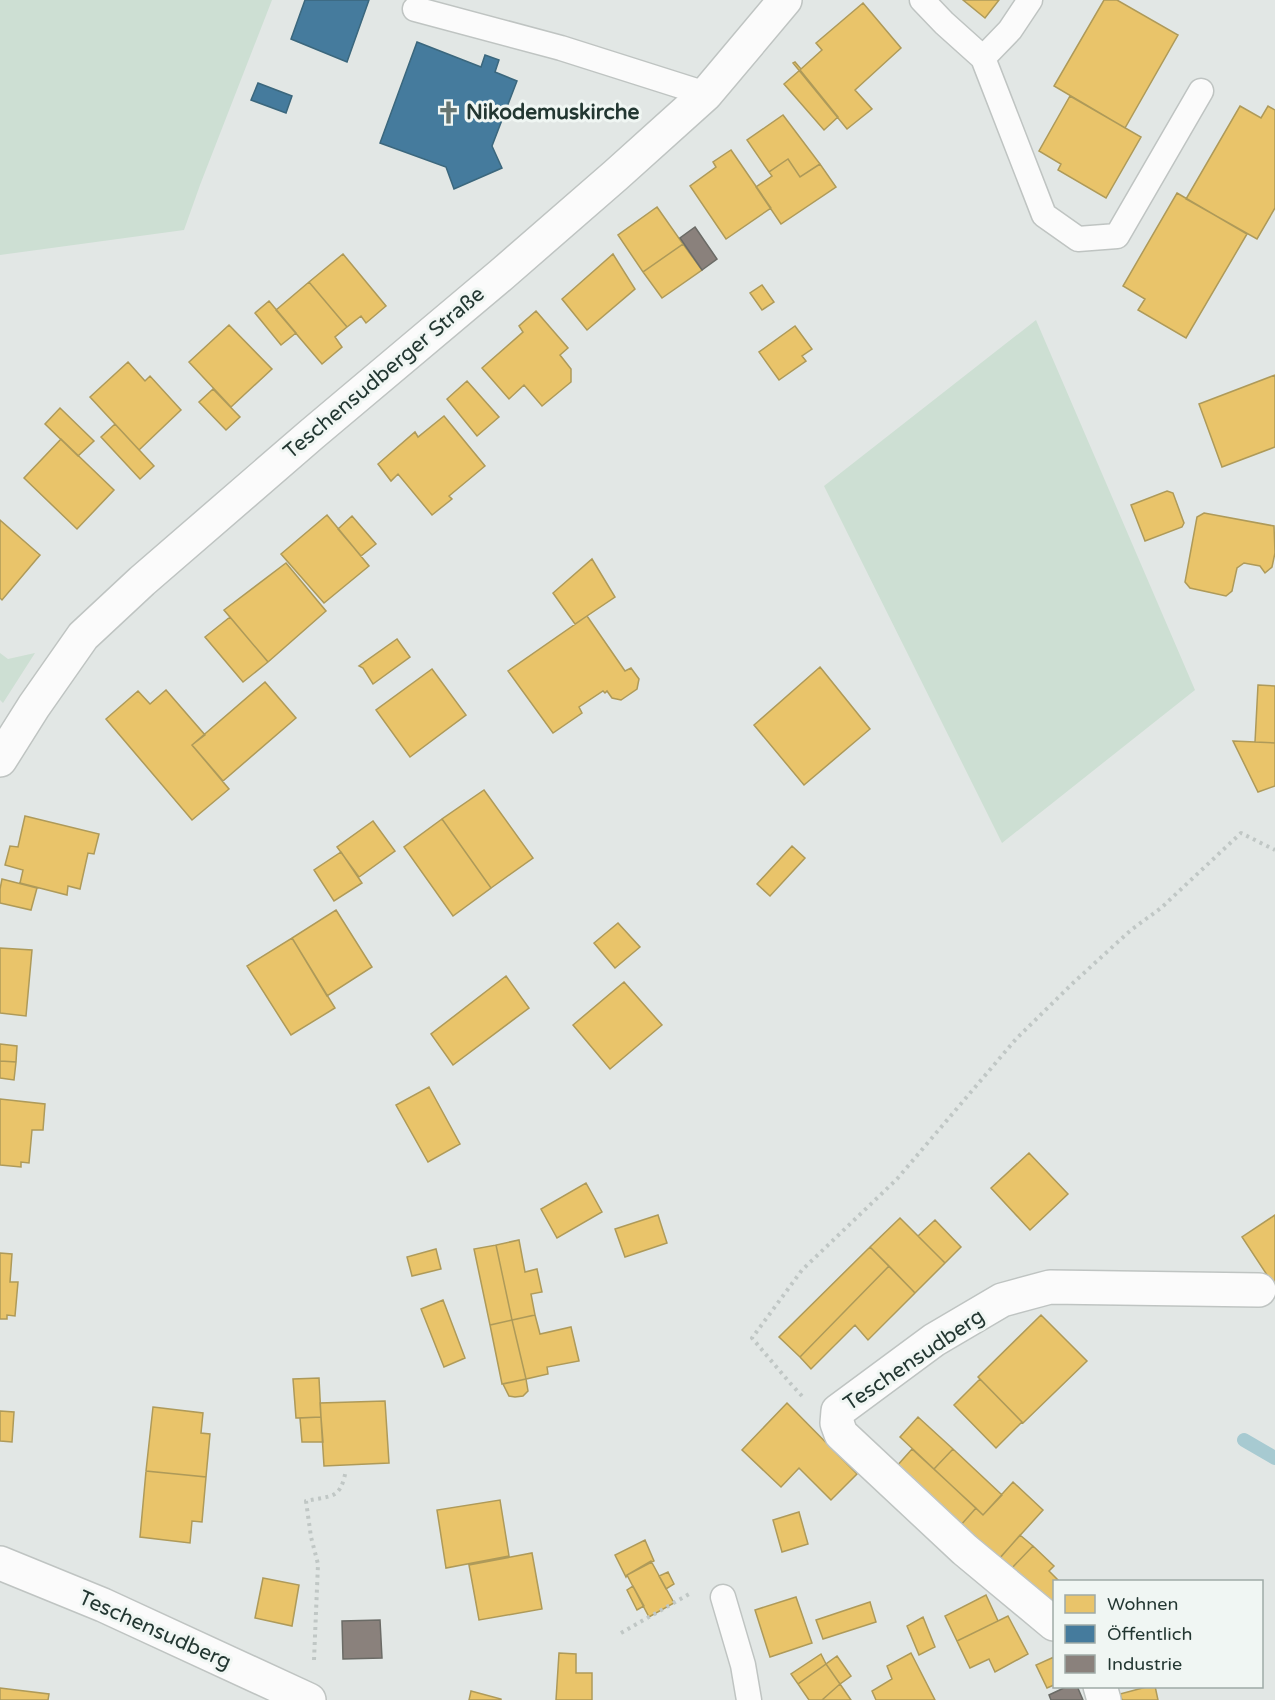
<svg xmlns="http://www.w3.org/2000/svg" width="1275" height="1700" viewBox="0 0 1275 1700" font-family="'Varela Round',sans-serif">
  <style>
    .green { fill: #cddfd3 }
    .homes { fill: #e9c46a; stroke: #ae9a59; stroke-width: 1.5 }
    .public { fill: #457b9d; stroke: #3b677d; stroke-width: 1.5 }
    .industry { fill: #8a817c; stroke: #6b6b66; stroke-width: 1.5 }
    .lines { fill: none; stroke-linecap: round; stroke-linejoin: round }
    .stream { stroke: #a7cad1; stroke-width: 14 }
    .lane-casing { stroke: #bfc4c2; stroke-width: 27 }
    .street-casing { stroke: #bfc4c2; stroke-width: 36 }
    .path { stroke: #c0c7c5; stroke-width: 4; stroke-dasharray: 3 4.5; stroke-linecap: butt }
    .lane { stroke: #fbfbfb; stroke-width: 24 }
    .street { stroke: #fbfbfb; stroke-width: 33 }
    .labels { text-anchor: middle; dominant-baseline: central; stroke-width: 6; stroke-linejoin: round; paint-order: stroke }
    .poi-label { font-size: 21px; font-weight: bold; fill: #233732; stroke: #f0f6f3; text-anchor: start }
    .street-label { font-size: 21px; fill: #233732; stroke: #f0f6f3 }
  </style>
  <rect width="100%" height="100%" fill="#e2e7e5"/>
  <!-- green -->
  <path class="green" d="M0,0H272L200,185L184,230L0,255Z
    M1036,320L1195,690L1002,843L824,486Z
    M0,653L8,659L35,653L3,703L0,700Z"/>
  <!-- homes -->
  <path class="homes" d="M963,0H999L985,18Z
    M1104,0H1117L1178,35L1125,128L1054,86Z
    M863,3L901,48L855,90L872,109L847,129L793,63L795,62L801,69L822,50L816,43Z
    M800,70L838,117L824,130L784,84Z
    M1070,96L1141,137L1106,198L1058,170L1061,164L1039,151Z
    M1240,106L1261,118L1268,106L1275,110V208L1257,239L1186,199Z
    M783,115L820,164L800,177L788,159L769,172L747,140Z
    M731,150L771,208L726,239L690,186L716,167L713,162Z
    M788,159L800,177L820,164L836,187L781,224L756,187L772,176L769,172Z
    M1177,193L1247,234L1186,338L1138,310L1145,299L1123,286Z
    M657,207L683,244L643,272L618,235Z
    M683,244L702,270L662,298L643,272Z
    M343,254L386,306L366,323L361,316L347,327L309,282Z
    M613,254L635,289L587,330L562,299Z
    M309,282L347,327L335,337L342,347L322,364L276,310Z
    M762,285L774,302L762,310L750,293Z
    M269,301L296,333L281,345L255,313Z
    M536,311L568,348L560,355L571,369V382L542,406L524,385L509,399L482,368L523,332L519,326Z
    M229,325L272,369L231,407L189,362Z
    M795,326L812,349L802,356L806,361L779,380L759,352Z
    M128,362L145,381L150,376L181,410L139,450L90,397Z
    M1275,375V447L1222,467L1199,404Z
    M467,381L499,417L477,436L447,399Z
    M213,389L240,417L226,430L199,402Z
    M60,408L94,441L78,456L45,424Z
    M444,416L485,466L449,496L452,499L432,515L398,474L391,481L378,464L415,432L418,437Z
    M115,424L154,466L140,479L101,437Z
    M61,439L114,490L77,529L24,478Z
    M1167,491L1173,493L1184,523L1182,527L1145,541L1131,505Z
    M1204,513L1274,526L1275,553L1272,567L1265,573L1260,566L1244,563L1237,568L1232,591L1226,596L1190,588L1185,582L1197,517Z
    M327,515L369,566L324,603L281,554Z
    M352,516L376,544L361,556L338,529Z
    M0,520L40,555L2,600L0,598Z
    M592,559L615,597L575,624L553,593Z
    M286,563L326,611L268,662L224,610Z
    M587,616L625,671L631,668L639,679L637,689L621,700L612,698L607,691L605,693L603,691L579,707L582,713L553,733L508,671Z
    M230,617L268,662L243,682L205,637Z
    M397,639L410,657L373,684L363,668L359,666Z
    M820,667L870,729L804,785L754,725Z
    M432,669L466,715L410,757L376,710Z
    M265,682L296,718L223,781L192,745Z
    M1258,685L1275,686V743L1255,742Z
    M166,690L205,735L192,745L229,789L192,820L106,719L138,691L150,704Z
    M1233,741L1275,743V786L1258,792Z
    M484,790L533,858L491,888L442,819Z
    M25,816L99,834L94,854L88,853L80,889L68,886L67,895L20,883L23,870L5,865L10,846L18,847Z
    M442,819L491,888L453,916L404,847Z
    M373,821L395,851L359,877L337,847Z
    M792,846L805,858L770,896L757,884Z
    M341,852L362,883L334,901L314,870Z
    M2,879L37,888L31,910L0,903V889Z
    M336,910L372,967L327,996L292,938Z
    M618,923L640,947L615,968L594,943Z
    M292,938L335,1008L291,1035L247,966Z
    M0,948L32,950L26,1016L0,1013Z
    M506,976L529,1008L453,1065L431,1034Z
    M624,982L662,1025L610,1069L573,1025Z
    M0,1044L17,1046L16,1062L0,1061Z
    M0,1061L16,1062L14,1080L0,1078Z
    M429,1087L460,1144L428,1162L396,1105Z
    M0,1099L45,1104L43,1130H32L29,1163L21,1162V1167L0,1165Z
    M1029,1153L1068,1194L1030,1230L991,1188Z
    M586,1183L602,1212L557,1238L541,1209Z
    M658,1215L667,1243L625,1257L615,1229Z
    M1275,1215V1287L1242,1237Z
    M900,1218L945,1263L915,1293L870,1247Z
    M935,1220L961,1247L945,1263L918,1236Z
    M519,1240L525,1272L537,1269L542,1292L531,1294L535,1315L512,1320L496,1245Z
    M496,1245L512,1320L490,1325L474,1249Z
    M870,1247L889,1266L800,1357L779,1337Z
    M436,1249L441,1269L412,1276L407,1257Z
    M0,1253L12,1254L10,1282H18L15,1316L7,1315V1319H0Z
    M889,1266L915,1293L868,1340L855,1325L811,1369L800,1357Z
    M443,1300L465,1358L444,1367L421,1309Z
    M535,1315L540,1334L571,1327L579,1361L547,1367L548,1374L526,1379L512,1320Z
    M1041,1315L1087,1361L1023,1423L978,1377Z
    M512,1320L526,1379L502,1384L490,1325Z
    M319,1378L321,1417L296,1418L293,1379Z
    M526,1379L528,1391L523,1396L515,1397L509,1396L503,1384Z
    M980,1379L1022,1422L996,1448L954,1405Z
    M385,1401L389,1463L324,1466L320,1403Z
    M787,1403L857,1474L831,1500L799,1468L781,1487L742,1450Z
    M153,1407L203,1413L201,1433L210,1434L206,1477L146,1471Z
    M0,1411L14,1412L12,1442L0,1441Z
    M321,1417L323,1442H302L300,1418Z
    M918,1417L953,1449L934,1469L900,1437Z
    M912,1449L976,1508L960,1526L896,1467Z
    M953,1449L1002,1495L983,1515L934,1469Z
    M146,1471L206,1477L202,1522L192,1521L190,1543L140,1537Z
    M1013,1482L1043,1510L997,1561L960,1526L976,1508L983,1515Z
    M500,1500L509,1556L446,1568L437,1510Z
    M799,1512L808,1544L782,1552L773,1520Z
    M1020,1535L1033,1546L1011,1569L1000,1558Z
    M645,1540L654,1561L627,1575L626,1577L615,1555Z
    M1033,1546L1054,1566L1049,1571L1060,1582H1054V1606L1011,1569Z
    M532,1553L542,1609L479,1620L469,1565Z
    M651,1561L674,1603L649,1617L627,1575Z
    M668,1572L674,1584L666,1589L659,1576Z
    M263,1578L299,1585L292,1626L255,1618Z
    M633,1586L644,1606L637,1610L627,1590Z
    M986,1595L998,1621L957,1641L945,1616Z
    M796,1597L812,1643L770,1657L755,1610Z
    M870,1602L876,1622L823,1639L816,1620Z
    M1008,1616L1028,1654L995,1672L989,1659L970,1668L957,1641Z
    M923,1617L935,1647L919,1655L907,1626Z
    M559,1653L576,1654V1673H592V1700H556Z
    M911,1653L935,1700H876L872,1691L892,1679L887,1666Z
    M821,1654L826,1664L798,1684L791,1674Z
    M837,1656L851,1676L840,1684L826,1664Z
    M1054,1657V1685L1047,1688L1036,1665Z
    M826,1664L840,1684L822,1700H809L798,1684Z
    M840,1684L851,1700H822Z
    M1150,1686H1155L1158,1700H1122L1120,1694Z
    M0,1688L49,1694L48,1700H0Z
    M471,1691L501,1699V1700H469Z"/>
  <!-- public -->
  <path class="public" d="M305,0H369L347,62L291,39Z
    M417,42L481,67L485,55L499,60L495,72L517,81L492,146L502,168L454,189L446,167L380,143Z
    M258,83L292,96L286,113L251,100Z"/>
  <!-- industry -->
  <path class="industry" d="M695,227L717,259L702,270L680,238Z
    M380,1620L382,1658L343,1659L342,1621Z
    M1068,1686H1077L1083,1700H1051L1049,1695Z"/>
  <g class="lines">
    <!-- stream -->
    <path class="stream" d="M1244,1440L1275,1458"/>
    <defs>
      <path id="lane" d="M922,0L944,23L983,58L1044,215L1078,239L1117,236L1201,91
        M415,9L561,48L706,94
        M983,58L1010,30L1030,0
        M723,1597L743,1665L749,1700"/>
      <path id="street" d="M0,760L34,706L83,636L142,581L312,434L501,275L616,175L706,94L785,0
        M0,1563L103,1605L309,1700
        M1054,1624L965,1550L841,1434L837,1423L838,1411L934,1340L1002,1300L1050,1287L1259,1290
        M1100,1686L1104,1700"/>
    </defs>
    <!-- lane casing -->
    <use href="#lane" class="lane-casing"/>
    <!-- street casing -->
    <use href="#street" class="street-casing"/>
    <!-- path -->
    <path class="path" d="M802,1396L790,1383L752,1338L802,1270L897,1179L1016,1039L1073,983L1131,930L1161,908L1241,833L1275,850
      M621,1633L691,1593
      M314,1660L318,1564L311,1537L306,1501C333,1495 340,1500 346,1470"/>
    <!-- lane -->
    <use href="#lane" class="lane"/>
    <!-- street -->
    <use href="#street" class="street"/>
  </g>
  <!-- icons -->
  <defs>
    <symbol id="church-bare" viewBox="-9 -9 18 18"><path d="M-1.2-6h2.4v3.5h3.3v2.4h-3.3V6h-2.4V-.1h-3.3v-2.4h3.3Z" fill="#667571" stroke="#f0f6f3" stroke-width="2.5" paint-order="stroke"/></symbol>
  </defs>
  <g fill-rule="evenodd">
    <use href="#church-bare" x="432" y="96" width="33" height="33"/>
  </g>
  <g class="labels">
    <!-- poi labels -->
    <g class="poi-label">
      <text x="466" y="112">Nikodemuskirche</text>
    </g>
    <!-- street labels -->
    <g class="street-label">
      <text transform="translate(384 373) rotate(-40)">Teschensudberger Straße</text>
      <text transform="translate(914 1360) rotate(-34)">Teschensudberg</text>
      <text transform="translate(155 1630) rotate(24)">Teschensudberg</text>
    </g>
  </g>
  <!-- legend -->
  <rect x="1053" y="1580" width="210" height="108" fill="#f0f6f3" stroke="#9eaaa6" stroke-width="1.5"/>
  <rect x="1065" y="1595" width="30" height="18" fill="#e9c46a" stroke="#9eaaa6" stroke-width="1.5"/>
  <text x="1107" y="1610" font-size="18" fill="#233732">Wohnen</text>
  <rect x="1065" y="1625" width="30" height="18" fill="#457b9d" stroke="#9eaaa6" stroke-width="1.5"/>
  <text x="1107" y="1640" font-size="18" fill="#233732">Öffentlich</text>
  <rect x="1065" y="1655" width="30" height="18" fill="#8a817c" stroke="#9eaaa6" stroke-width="1.5"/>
  <text x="1107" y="1670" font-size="18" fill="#233732">Industrie</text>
</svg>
